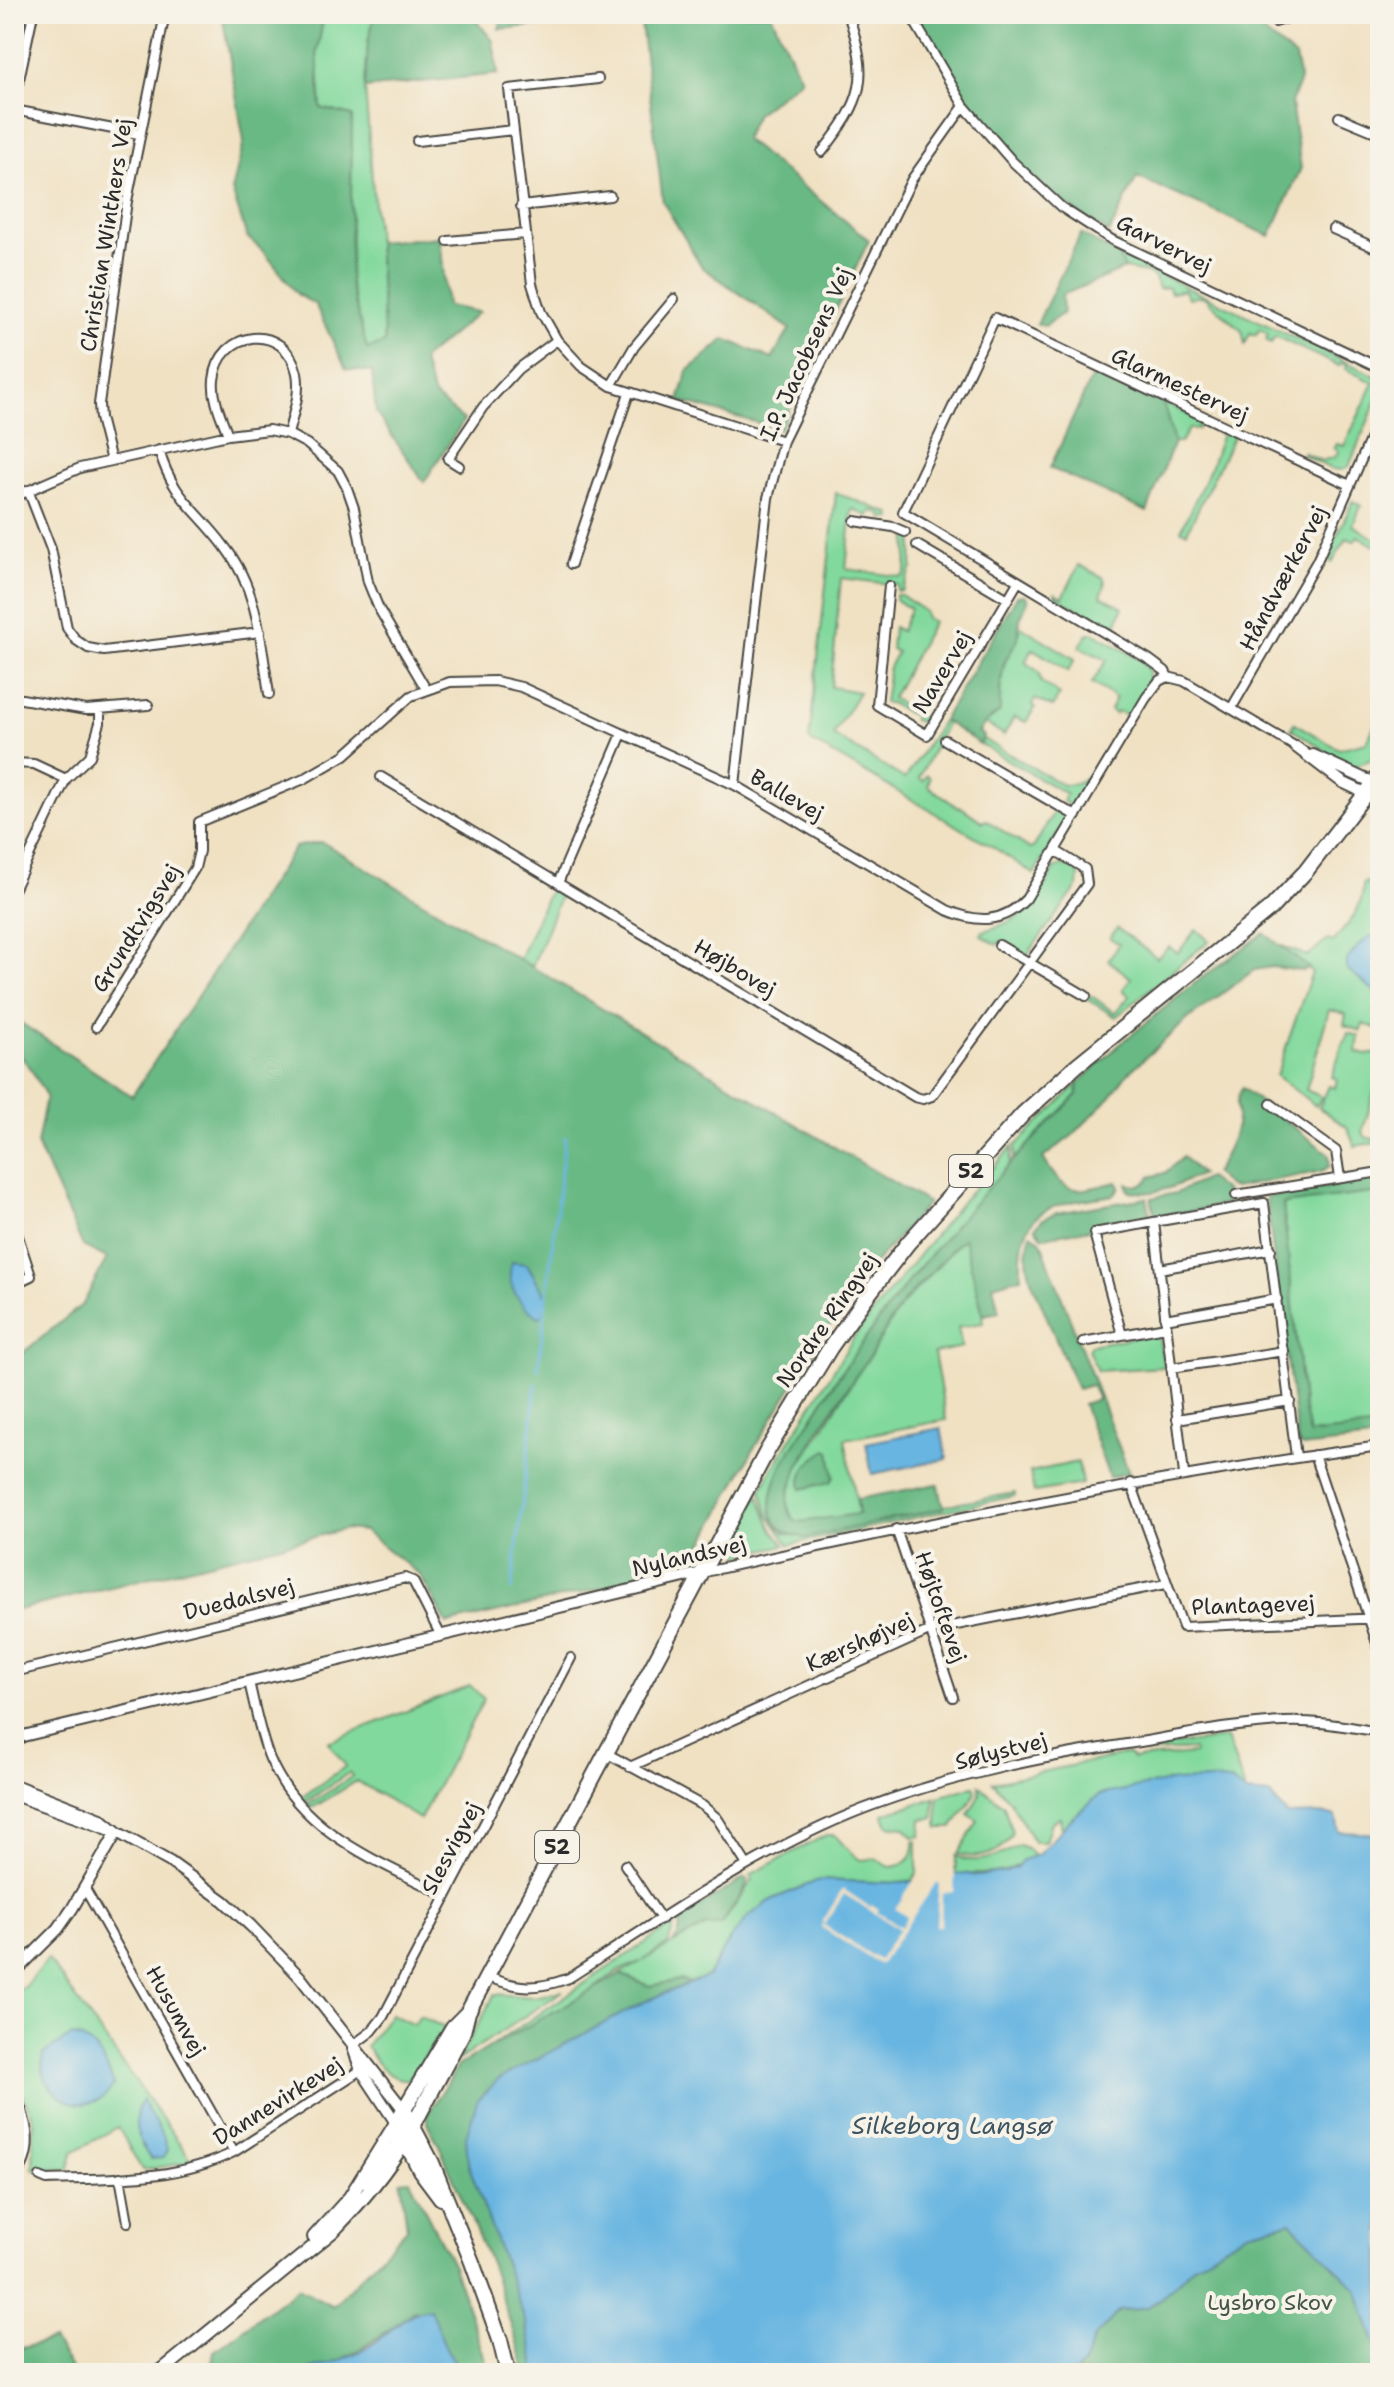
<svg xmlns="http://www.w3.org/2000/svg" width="1394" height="2387" viewBox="0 0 1394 2387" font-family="'Shantell Sans',sans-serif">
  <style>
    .green { fill: #82d99d; stroke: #568264; stroke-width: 2 }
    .forest { fill: #69b984; stroke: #4a7258; stroke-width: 2 }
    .water { fill: #67b5e1; stroke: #497086; stroke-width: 2 }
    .pier { fill: #f0e1c3 }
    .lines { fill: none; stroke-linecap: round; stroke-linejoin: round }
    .stream { stroke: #67b5e1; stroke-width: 3 }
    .minor-casing { stroke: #494642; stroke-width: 12 }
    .tertiary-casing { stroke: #494642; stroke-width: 14 }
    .secondary-casing { stroke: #494642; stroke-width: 16 }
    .primary-casing { stroke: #494642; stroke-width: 18 }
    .minor { stroke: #fff; stroke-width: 8 }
    .tertiary { stroke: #fff; stroke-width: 10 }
    .secondary { stroke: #fff; stroke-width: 12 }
    .primary { stroke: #fff; stroke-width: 14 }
    .labels { text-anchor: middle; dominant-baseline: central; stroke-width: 8; stroke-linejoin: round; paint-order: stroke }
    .shield { fill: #f7f3e8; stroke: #686764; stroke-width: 2 }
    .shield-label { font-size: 20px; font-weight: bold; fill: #2b2b2b }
    .street-label { font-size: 22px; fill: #2b2b2b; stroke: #f7f3e8 }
    .park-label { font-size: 22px; fill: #415648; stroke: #f7f3e8 }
    .water-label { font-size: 24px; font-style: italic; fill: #3d5462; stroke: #f7f3e8 }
  </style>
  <rect width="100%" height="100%" fill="#f7f3e8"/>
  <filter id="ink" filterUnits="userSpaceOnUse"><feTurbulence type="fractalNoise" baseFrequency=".0125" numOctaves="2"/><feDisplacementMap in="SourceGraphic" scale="16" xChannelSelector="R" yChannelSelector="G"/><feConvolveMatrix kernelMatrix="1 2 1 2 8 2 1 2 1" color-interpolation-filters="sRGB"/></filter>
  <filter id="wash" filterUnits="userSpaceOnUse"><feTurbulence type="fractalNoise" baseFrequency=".006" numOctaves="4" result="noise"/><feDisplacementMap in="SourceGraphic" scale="32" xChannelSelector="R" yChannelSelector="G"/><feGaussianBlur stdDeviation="1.8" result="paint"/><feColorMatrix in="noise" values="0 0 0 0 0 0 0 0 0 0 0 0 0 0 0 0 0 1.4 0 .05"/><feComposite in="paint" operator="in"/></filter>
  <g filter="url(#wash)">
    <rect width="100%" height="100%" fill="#f0e1c3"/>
    <!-- green -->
    <path class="green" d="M324,14H375L368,42L365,88L385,344L367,350L350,284L352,116L321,108L317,53Z
      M1118,255L1380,378V393L1349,466L1343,470L1331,469L1303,455V452L1321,461L1335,457L1339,451L1334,448L1337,444L1344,446L1374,383L1346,369L1347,365L1341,363L1339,366L1275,336L1271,343L1266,340L1268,334L1260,329L1256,335L1250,333L1245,344L1242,331L1203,296L1188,298L1185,290L1171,293L1168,287L1159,289L1155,278L1147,273L1125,269Z
      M1163,402L1200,420L1198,429H1189L1181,442H1174Z
      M1217,428L1234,435L1187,532L1181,530L1209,471L1222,434L1214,430Z
      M836,493L891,514L892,518L883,519L881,513L871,511L869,516C862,515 859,510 852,509L846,569L902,577L906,571L908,535L913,538L912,568L902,591H897L898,585L841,578L831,687L859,692L833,735L905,779L943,720L946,724L919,778L923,781L927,775L930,778L928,786L959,808L961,807L983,822L986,820L1030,849L1034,847L1055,810L1065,816L1066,820L1034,874L993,847L809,740Z
      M1353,501L1361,506L1353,525L1380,542V549L1358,536L1354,541L1347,538L1332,563L1327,557Z
      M1079,565L1104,578L1105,585L1101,596L1123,607L1114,630L1055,596V593L1063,597Z
      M896,595H901L924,611L926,618L933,622L892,698L928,721L927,724L913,720L914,716L890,703H884L889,667L897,652L891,649L893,627L901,631L910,609L895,599Z
      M1019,625L1075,659L1068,671L1033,649L1025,662L1039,672L1041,682L1060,695L1052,707L1035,699L1032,705L1035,708L1026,722L1014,717L1004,735L985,723L1000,712C1000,696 1000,681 1004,666C1008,651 1018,641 1019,625Z
      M1089,633H1095L1142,661L1149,670L1148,683L1128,717L1118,711L1115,714L1110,710L1116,698L1092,683L1107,660L1079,647Z
      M1380,714V742L1372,759L1353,767L1291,729L1294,723L1339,749L1367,742Z
      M983,739L1063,785L1075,784L1089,775L1092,778L1075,805L1071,807L1063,801L1066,794L980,744Z
      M1061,865L1075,869L1079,874L1078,886L1026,956L1000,941L997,945L981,935L983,931C1026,920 1033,904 1055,869Z
      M1367,882L1374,896L1375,909L1380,911V1029L1363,1024L1361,1031L1344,1025L1346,1014L1329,1010L1306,1090L1322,1097L1316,1106L1276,1076L1312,972L1280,945L1307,956L1328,940L1332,942C1349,925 1364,907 1363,883Z
      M551,887L561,894L532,967L519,959Z
      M1117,928L1157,958L1169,947L1178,953L1196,929L1209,941L1116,1017L1087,999L1090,995L1115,1013L1130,996L1123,990L1131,978L1108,960L1119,944L1110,938Z
      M1348,1033L1359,1036L1357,1052L1366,1055L1380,1053V1073L1362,1133L1367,1138L1378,1139L1377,1142L1355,1146L1347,1127L1319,1108L1329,1086L1335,1088L1337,1079L1332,1077L1343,1042H1345Z
      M1079,1083L1077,1095L1014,1160L1015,1146Z
      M1012,1147L1010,1164L913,1275L836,1379L799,1439L777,1525L785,1533L806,1538L945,1506L1015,1493V1496L789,1545L768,1514L761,1490L771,1471L856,1334L963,1200Z
      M1380,1192V1426L1309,1435L1303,1405L1283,1204Z
      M964,1237L980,1299L983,1323L958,1327L962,1347L934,1353L946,1420L845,1439L859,1514L812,1522H798L790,1517L787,1511V1501L797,1469L901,1306Z
      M1158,1333L1164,1367L1097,1371L1088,1349L1091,1345Z
      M1078,1462L1082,1484L1034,1492L1030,1472Z
      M758,1494L771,1527L785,1545L740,1555L734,1542Z
      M470,1686L484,1699L420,1819L357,1781L312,1808L308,1805L353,1776L350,1772L305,1802L302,1797L346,1766L328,1742Z
      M1227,1738L1246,1793L1231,1781H1170L1072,1818L1062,1830L1060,1818L1051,1822L1045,1842H1034L1010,1801L993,1782L1127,1754L1133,1759L1194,1754V1750L1147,1752L1143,1749Z
      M979,1785L1004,1806L1012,1832C1003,1855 980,1860 958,1854L978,1821L968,1814L980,1795Z
      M974,1786L976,1793L952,1828H938V1797Z
      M935,1798L934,1818L922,1819L921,1836L913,1837L904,1827L888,1825L883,1814Z
      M826,1835H835L847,1849L860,1860L876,1859L890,1867C907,1866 915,1857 914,1841H917V1873L911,1881L901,1883L819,1880L730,1939L708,1976L690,1983L681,1980L649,1986L620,1974L642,1961L619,1971L577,2000L479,2054L675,1923L668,1944L643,1960L706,1926L722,1924L753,1880L750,1875Z
      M1019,1845L1027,1848L1034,1856C1024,1860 1016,1868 1005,1871C987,1876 972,1872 955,1876L956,1856C975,1866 1002,1856 1019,1845Z
      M48,1959L193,2162L142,2170L118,2127L73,2152L69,2169H33L34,2119L14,2077V1993L25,1986Z
      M563,1991L458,2060L495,1994L534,1997Z
      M390,2014L414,2025L420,2016L445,2028L409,2079C390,2082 376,2062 366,2046Z"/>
    <!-- forest -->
    <path class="forest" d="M222,14H324L317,53L321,108L352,116L350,284L367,349L385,343L377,242L440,237L447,306L479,312L422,360L434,396L464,420L424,482L376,413L372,372L346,369L315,304L298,295L264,252L247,237L232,191L244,141Z
      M375,14H471L493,41L498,74L365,88L368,42Z
      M503,14H771L801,79L756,114L744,139L869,240L780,429L679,401L688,371L725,339L772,359L790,329L702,267L663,202L641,23L589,21L499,29Z
      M914,14H1241L1295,57L1300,80L1291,103L1301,168L1270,236L1137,177L1109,233C1086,218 1063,205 1043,187C987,139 950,77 914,14Z
      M1081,234L1118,255L1125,269L1062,295L1063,313L1045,326L1037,324Z
      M1094,372L1163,402L1174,442L1147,512L1050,468Z
      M1025,595L1028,600L1020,619L1018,639L1004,663L1000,688V712L985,723L979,732L984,736L980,744L943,720L1017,596Z
      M322,842L928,1203L854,1287L753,1450L690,1568L447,1624L420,1575L364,1531L346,1529L14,1611V1360L83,1304L107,1258L83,1246L37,1145L46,1096L30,1067L14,1049V1030L19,1022L132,1096L295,847Z
      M1264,933L1309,968L1302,971L1272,967L1254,970L1188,1019L1126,1075L1111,1096L1073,1135L1043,1158C1067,1198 1075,1192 1117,1182L1120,1187L1114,1195C1055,1205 1017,1202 1021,1277L993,1285L999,1312L983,1315L964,1238L954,1247C937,1268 916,1285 900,1307C888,1323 879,1342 868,1359C852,1384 758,1499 798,1522L859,1514L857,1499L938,1484L944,1508L806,1538C788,1535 770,1527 771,1505C771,1474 796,1442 812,1418C886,1299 978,1193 1077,1095L1079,1083L1119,1045L1195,983Z
      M1242,1088L1329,1154L1330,1166L1322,1171L1234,1188L1229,1187L1214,1173C1222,1164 1234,1137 1236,1126C1240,1109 1232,1107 1242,1088Z
      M1183,1157L1201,1174C1181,1184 1150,1199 1128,1190L1127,1184L1136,1186L1145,1183L1150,1177L1165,1173Z
      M1208,1178L1226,1192L1227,1204L1156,1218L1151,1198L1176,1193Z
      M1380,1178V1192L1283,1204L1303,1405L1309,1434L1380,1426V1438L1302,1447L1298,1443L1266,1197Z
      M1147,1198L1151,1219L1043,1237L1035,1228L1043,1219L1056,1213Z
      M1031,1234L1040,1240L1129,1473L1109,1477L1083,1404L1098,1399L1091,1385L1077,1389L1031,1279C1026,1262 1026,1251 1031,1234Z
      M827,1450L830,1451L834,1477L831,1482L802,1489C797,1471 813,1458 827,1450Z
      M744,1878L748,1880L746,1887L722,1924L706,1926L672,1944L679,1934L681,1918Z
      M620,1974L649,1986L681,1980L690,1983L644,2002L468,2163L526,2323L535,2367L527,2373L491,2265L438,2143L427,2123V2115L459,2065Z
      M410,2180L453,2266L490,2373H463L415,2310C379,2338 342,2367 296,2373C276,2376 254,2373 234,2373L230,2365L212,2363L214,2351L298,2288L333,2306L407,2228L401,2181Z
      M1290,2222L1357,2289L1380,2357V2373H1075L1085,2361L1094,2338L1119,2311L1148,2307L1162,2297L1193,2266L1247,2232Z
      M53,2340L74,2373H14V2350Z"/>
    <!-- water -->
    <path class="water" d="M1380,934V996L1347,969V960C1354,951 1365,935 1380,934Z
      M512,1262L527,1264L547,1298L543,1315L539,1317C520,1306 504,1285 512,1262Z
      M941,1428L947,1459L872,1474L866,1443Z
      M1209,1780L1231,1781L1246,1793L1270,1795L1287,1815L1325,1814L1336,1817L1339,1832L1380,1834V2357L1357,2289L1290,2222L1247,2232L1193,2266L1162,2297L1148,2307L1119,2311L1094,2338L1085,2361L1075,2373H531L535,2366L526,2323L468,2163L466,2137L477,2101L499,2079L644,2002L708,1976L730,1939L749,1916L773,1899L819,1880L901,1883L964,1873L978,1876L1006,1871L1017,1867L1022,1860L1038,1855L1072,1818L1099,1795L1170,1781Z
      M71,2036C95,2038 107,2064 114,2085C89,2125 35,2095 43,2054Z
      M142,2100L165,2140L167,2151L163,2158L151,2159C137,2142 130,2119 142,2100Z
      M430,2309L447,2351L463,2373H297C323,2365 350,2359 373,2344C393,2330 406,2311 430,2309Z"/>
    <!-- pier -->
    <path class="pier" d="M955,1871L954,1892L942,1893L941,1926H936L939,1883H936L880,1965L821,1927L822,1924L879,1960L899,1929L844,1894L825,1924L822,1922L843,1889L870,1907L872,1905L879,1909L877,1912L901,1927L907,1917L895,1909L916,1877Z"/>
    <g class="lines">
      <!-- stream -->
      <path class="stream" d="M538,1370L565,1137
        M512,1590L536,1384"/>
    </g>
  </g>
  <g filter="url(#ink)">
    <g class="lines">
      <defs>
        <path id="minor" d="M910,14L964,106L1012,161L1061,207L1112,240L1380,368
          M1275,22L1303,14
          M598,79L509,89L532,284L541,312L557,340L581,366L611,386L783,441
          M14,103L33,14
          M14,110L139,134
          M1339,117L1380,134
          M417,141L513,130
          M822,152C864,99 870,79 848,14
          M521,206L610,196
          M1333,229L1380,250
          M448,241L525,234
          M611,386L634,347L674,299
          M228,435C222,418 212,399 214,380C219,329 285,321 297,373C301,394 293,414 288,434
          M159,450C173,499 197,509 225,547C258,589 261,643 269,694
          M111,461L100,418L99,404L127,201L165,14
          M459,466L448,459L483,407L518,369L557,340
          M28,490L51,549L67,628L76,640L88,648L104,651L260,632
          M14,497L80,468L228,435L269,430L288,434L307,444L338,471L347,488L354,508L368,582L379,609L426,689
          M855,521L893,527L905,532
          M917,545L1008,599
          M571,564L629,393
          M889,586L877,705L927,735L1018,582
          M22,699L86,710L148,705
          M1231,709L1317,561L1380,417
          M945,740L1076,816
          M1296,747L1184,681L1168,677L1165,671L1150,660L903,512L995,318L1350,485
          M14,763L34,764L66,779
          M381,777L915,1097L923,1099L932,1096L1087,884L1085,869L1056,851
          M735,785L768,498L783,441L912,179L964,106
          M558,883L622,734
          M14,888L66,779L90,756L100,723V709
          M999,945L1086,996
          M96,1027L195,868L199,851V822L304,779L345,755L411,696L450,682L495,681L521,687L735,785L947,910C977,923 1002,924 1026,899L1146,698L1159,681L1168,677
          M1271,1104L1336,1151L1340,1178
          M1236,1195L1380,1172
          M14,1224L31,1276L14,1284
          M1160,1269L1271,1249
          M1165,1319L1277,1299
          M1122,1335L1094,1233L1154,1222
          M1083,1342L1166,1327
          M1171,1368L1284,1351
          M1177,1419L1290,1401
          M1314,1455L1380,1652
          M1184,1474L1154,1222L1264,1203L1296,1457
          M1131,1483L1183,1627L1380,1618
          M896,1529L953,1697
          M701,1573C926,1522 1151,1477 1380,1446
          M14,1672L405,1578L413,1581L441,1636
          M249,1682C255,1707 260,1735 270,1759C302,1834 379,1861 446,1896
          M606,1753L703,1806L717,1818L747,1865
          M630,1767L931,1630L1166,1584
          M625,1865L661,1919
          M85,1889L234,2152
          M488,1977C519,1989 537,1990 569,1978C664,1917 758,1850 863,1809C951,1775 1046,1756 1140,1742C1187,1734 1235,1724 1284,1722C1316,1720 1348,1727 1380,1732
          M352,2046L372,2031L383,2017L571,1658
          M14,2091C27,2120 37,2151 14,2178
          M40,2177L47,2180C110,2178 176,2181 234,2152L361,2070
          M120,2177L128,2222"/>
        <path id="tertiary" d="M1296,747L1342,782L1380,800
          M1313,755L1378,785
          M14,1740L23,1736L701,1573
          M14,1785L101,1819L117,1832L170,1862L224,1901L251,1926L300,1977L404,2110L403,2114
          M14,1795L111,1830
          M14,1973L58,1929L72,1909L117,1832
          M353,2048L361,2070L396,2123
          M368,2184L395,2145L401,2130"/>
        <path id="secondary" d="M314,2237L350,2197L396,2123
          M159,2373L334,2230C361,2202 385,2174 405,2141"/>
        <path id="primary" d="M404,2110L432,2163L472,2262L500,2340L508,2373
          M405,2141L463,2032L468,2012L767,1451L830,1348L864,1300L908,1243L1023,1114L1077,1065L1271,908L1306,871L1380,775
          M441,2198L420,2170L396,2123L453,2027L467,2013"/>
      </defs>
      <!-- minor casing -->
      <use href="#minor" class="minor-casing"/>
      <!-- tertiary casing -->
      <use href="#tertiary" class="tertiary-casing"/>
      <!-- secondary casing -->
      <use href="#secondary" class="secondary-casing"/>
      <!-- primary casing -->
      <use href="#primary" class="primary-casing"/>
      <!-- minor -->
      <use href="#minor" class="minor"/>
      <!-- tertiary -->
      <use href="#tertiary" class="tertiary"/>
      <!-- secondary -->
      <use href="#secondary" class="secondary"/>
      <!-- primary -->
      <use href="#primary" class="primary"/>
    </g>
  </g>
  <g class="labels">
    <!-- shield labels -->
    <g class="shield">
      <rect x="949" y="1155" width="44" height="32" rx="6"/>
      <rect x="535" y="1831" width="44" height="32" rx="6"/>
    </g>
    <g class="shield-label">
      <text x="971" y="1171">52</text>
      <text x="557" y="1847">52</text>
    </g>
    <!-- street labels -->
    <g class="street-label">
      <text transform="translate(106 235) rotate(-81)">Christian Winthers Vej</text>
      <text transform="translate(1164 244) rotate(27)">Garvervej</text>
      <text transform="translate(806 354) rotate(-65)">I.P. Jacobsens Vej</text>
      <text transform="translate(1180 385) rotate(25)">Glarmestervej</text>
      <text transform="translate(1283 578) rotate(-62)">Håndværkervej</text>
      <text transform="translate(942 672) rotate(-59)">Navervej</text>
      <text transform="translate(787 795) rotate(30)">Ballevej</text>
      <text transform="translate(136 928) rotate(-58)">Grundtvigsvej</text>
      <text transform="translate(735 968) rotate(31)">Højbovej</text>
      <text transform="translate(827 1320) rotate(-55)">Nordre Ringvej</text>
      <text transform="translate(689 1556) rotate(-13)">Nylandsvej</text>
      <text transform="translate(239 1599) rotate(-14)">Duedalsvej</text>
      <text transform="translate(1253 1605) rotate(-2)">Plantagevej</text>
      <text transform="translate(941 1607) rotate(71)">Højtoftevej</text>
      <text transform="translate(860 1642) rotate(-24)">Kærshøjvej</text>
      <text transform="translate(1001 1751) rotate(-14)">Sølystvej</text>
      <text transform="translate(451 1848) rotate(-62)">Slesvigvej</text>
      <text transform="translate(176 2011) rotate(61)">Husumvej</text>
      <text transform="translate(278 2101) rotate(-32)">Dannevirkevej</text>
    </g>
    <!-- park labels -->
    <g class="park-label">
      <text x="1270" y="2302">Lysbro Skov</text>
    </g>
    <!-- water labels -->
    <g class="water-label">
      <text x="952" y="2126">Silkeborg Langsø</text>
    </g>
  </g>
  <!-- margin -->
  <rect width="1394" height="2387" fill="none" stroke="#f7f3e8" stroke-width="48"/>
</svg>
